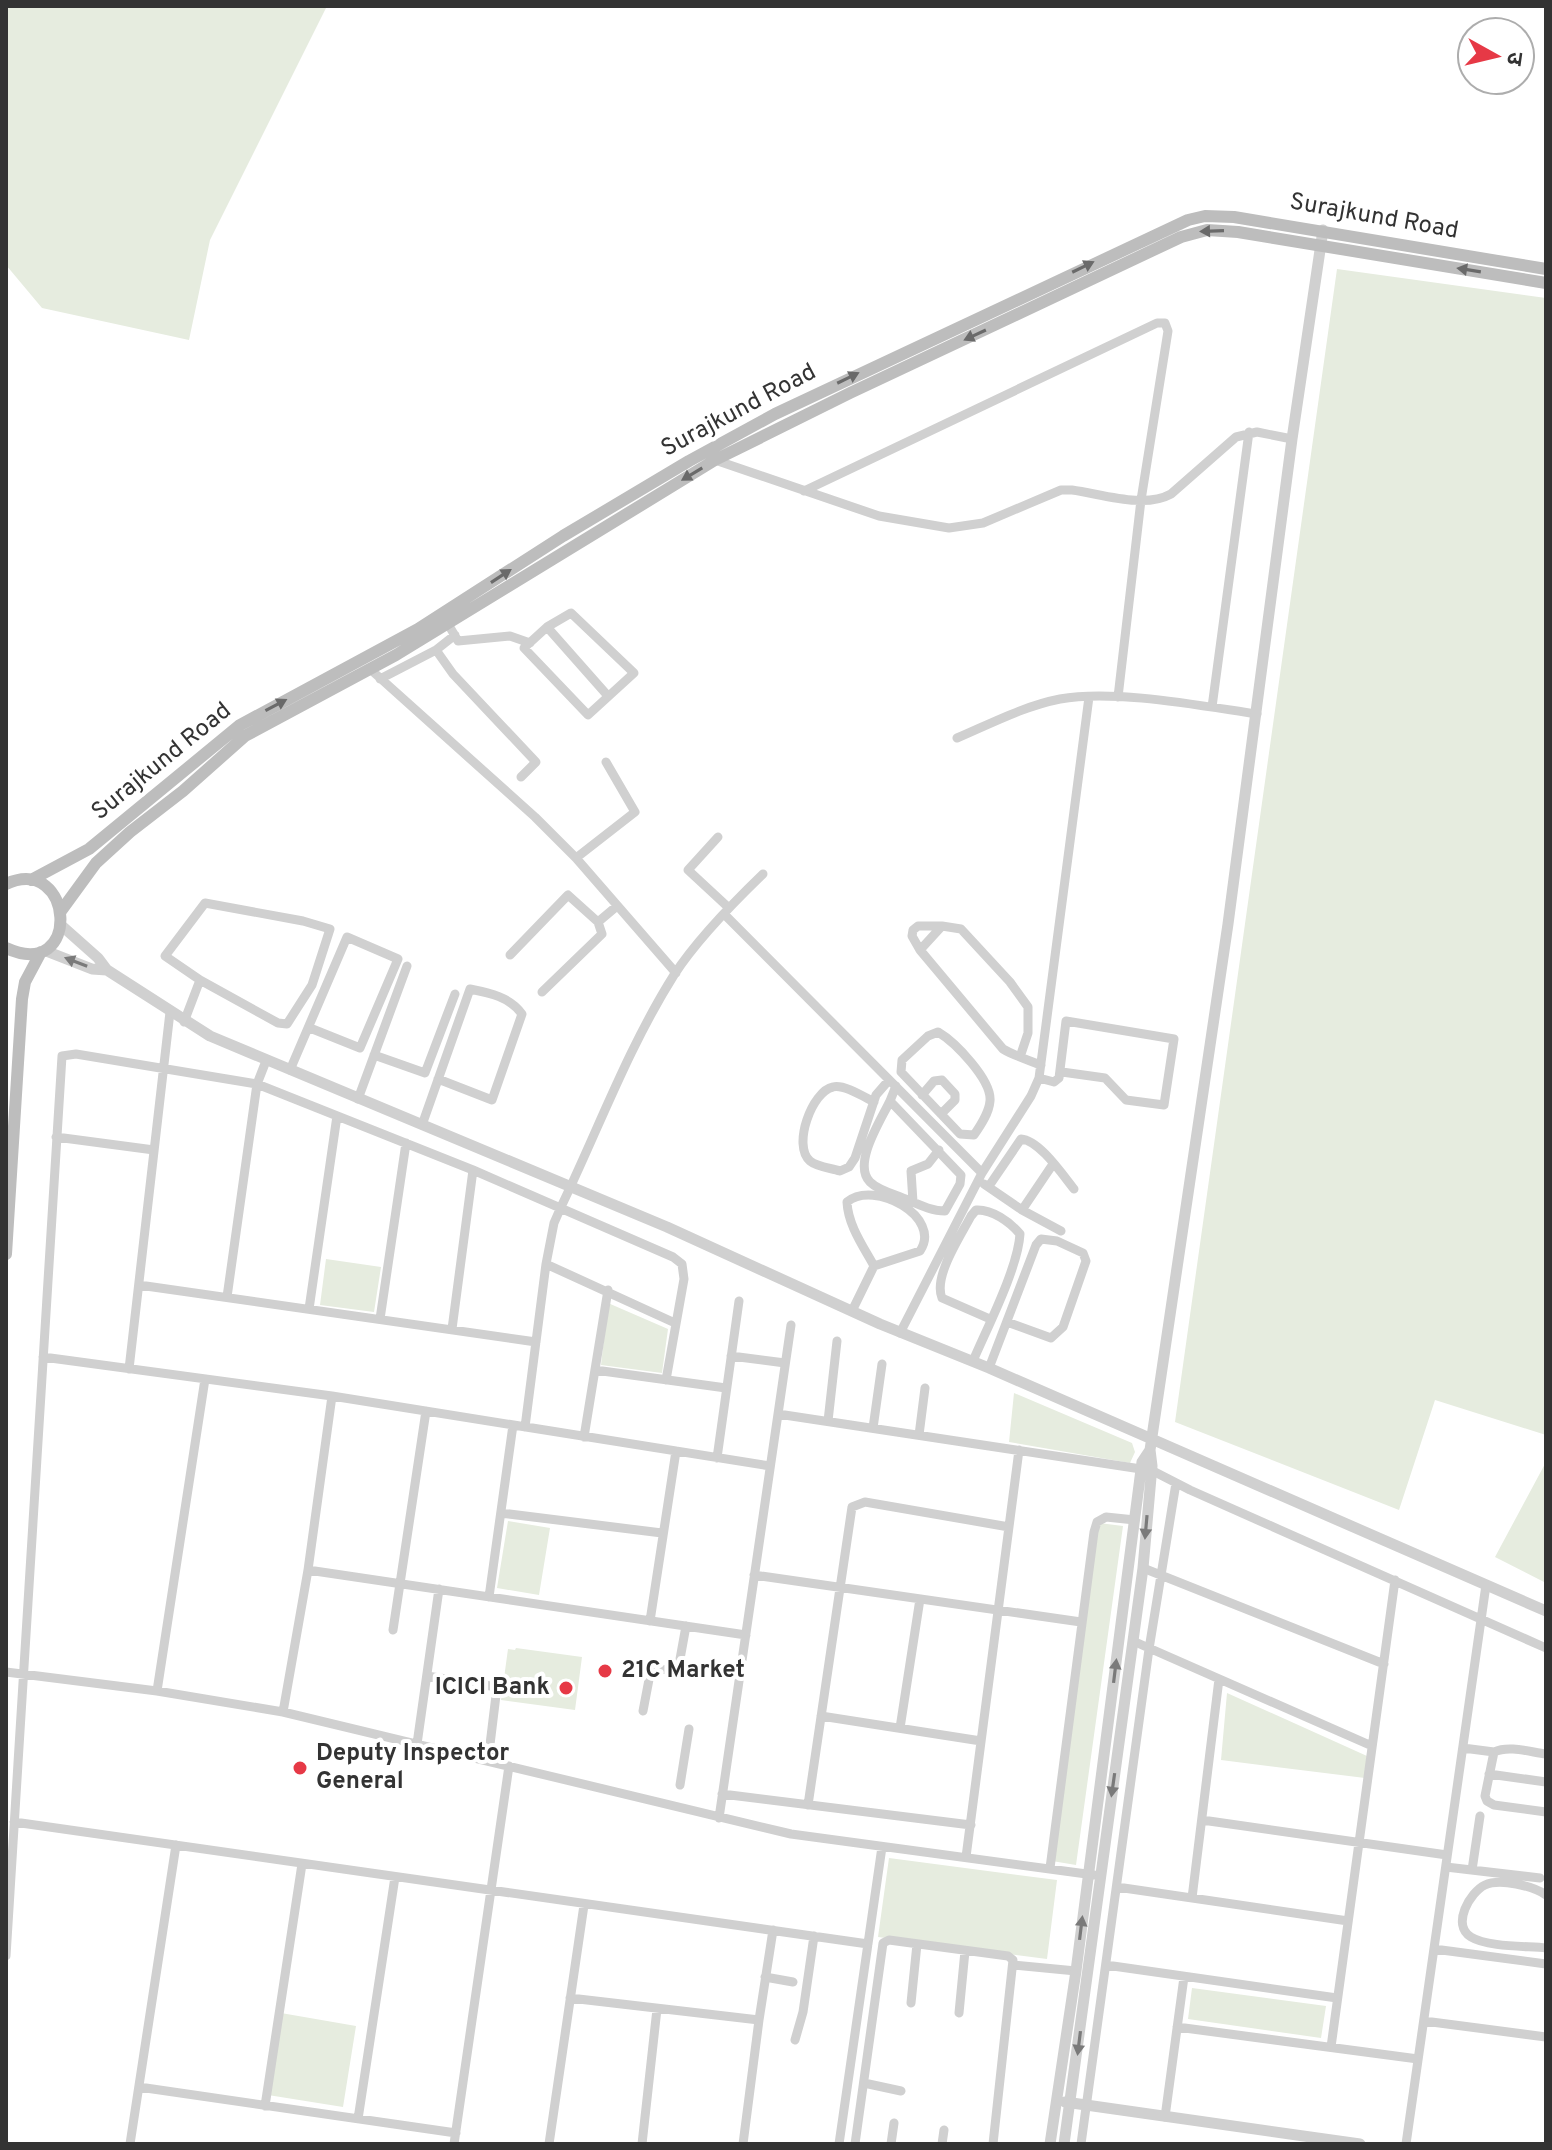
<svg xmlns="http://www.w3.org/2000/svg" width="1552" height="2150" viewBox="0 0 1552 2150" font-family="Overpass,'Noto Sans Devanagari',sans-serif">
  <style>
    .green { fill: #e6ecdf }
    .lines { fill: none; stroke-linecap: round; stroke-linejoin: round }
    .minor { stroke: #d0d0d0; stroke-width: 9 }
    .tertiary { stroke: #d0d0d0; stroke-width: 11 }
    .secondary { stroke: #bdbdbd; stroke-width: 12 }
    .oneway { fill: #6a6a6a }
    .oneway2 { fill: #7a7a7a }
    .poi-dot { fill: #e63946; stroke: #fff; stroke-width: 3 }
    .labels { text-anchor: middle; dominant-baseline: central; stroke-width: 8; stroke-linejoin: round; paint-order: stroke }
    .street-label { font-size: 24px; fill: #333; stroke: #fff }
    .poi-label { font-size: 24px; font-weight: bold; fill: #333; stroke: #fff; text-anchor: start }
  </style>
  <rect width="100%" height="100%" fill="#fff"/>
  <!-- green -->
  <path class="green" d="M6,6H327L210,240L189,340L42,308L6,265Z
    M1337,269L1546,298V1435L1435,1400L1399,1510L1175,1422Z
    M326,1259L381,1267L374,1312L320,1305Z
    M608,1303L668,1329L662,1373L601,1365Z
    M1014,1393L1132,1443L1135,1452L1130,1463L1009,1442Z
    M1546,1462V1583L1495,1557Z
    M508,1521L550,1528L539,1595L497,1588Z
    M1099,1523L1123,1526L1076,1865L1052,1861Z
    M516,1648L582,1657L575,1710L501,1700L508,1649L515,1650Z
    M1227,1693L1367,1756L1365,1778L1221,1760Z
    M889,1858L1057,1880L1047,1959L878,1937Z
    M1192,1988L1326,2006L1321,2038L1188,2019Z
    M281,2013L356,2026L343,2107L268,2095Z"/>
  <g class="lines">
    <!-- minor -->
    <path class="minor" d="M715,460L879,516L949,528L983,523L1061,490H1072C1102,494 1144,509 1171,494L1236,437L1257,432L1292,439
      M804,491L1157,323H1165L1168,331L1141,500L1118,697
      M448,624L458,641L510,636L530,643
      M547,627L571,613L634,673L588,715L524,648L547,627L608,696
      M436,650L453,674L536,762L521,777
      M370,669L535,817L576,858L676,973
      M380,679L436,650L455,635
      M1212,707L1249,432
      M957,738C990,724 1024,706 1060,699C1114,689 1202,706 1257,714
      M718,837L688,870L729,908
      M576,858L635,812L606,762
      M205,903L303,921L330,929L312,985L287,1024L278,1023L200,980L165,956Z
      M724,914L982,1173
      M920,950L912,936L913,930L918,926H942
      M510,955L568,895L598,922
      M542,992L602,934L598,922L617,906
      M184,1022L200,980
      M938,1032C955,1042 992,1080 990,1101C989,1113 981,1125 974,1135L960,1134L901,1072L902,1060L928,1036Z
      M374,1055L425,1073L455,994
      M1020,1057L1028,1033V1007L1010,982L961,929L942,926L920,950L1003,1049C1015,1056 1028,1060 1041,1065
      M290,1070L347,937L398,959L360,1048L310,1028
      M1039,1078L1054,1082L1059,1078L1066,1021L1174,1039L1164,1105L1126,1100L1105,1078L1062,1072
      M922,1095L934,1081L942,1080L955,1094V1100L941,1114
      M358,1099L407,966
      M890,1101C881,1120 852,1164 870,1182C877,1189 889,1193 898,1196C914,1202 929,1211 945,1211L960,1184L961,1175L890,1101L896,1086
      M874,1102C864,1097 844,1084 833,1087C812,1091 792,1146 810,1161C817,1167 831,1168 840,1171L849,1167L855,1158L876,1095L889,1080
      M422,1125L470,989C490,993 510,997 522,1014L492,1100L438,1079
      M56,1137L154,1150
      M984,1184L1022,1210L1061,1231
      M989,1186L1021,1139C1039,1140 1062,1174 1074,1189
      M913,1202L911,1171L928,1164L939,1150
      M1022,1210L1053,1164
      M546,1264L675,1323
      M139,1285L536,1342
      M227,1297L257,1084L266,1061
      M309,1309L337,1116
      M852,1311L874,1266L920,1251C943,1217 874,1179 847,1202C848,1225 863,1246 874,1266
      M380,1319L406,1143
      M452,1329L473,1170
      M900,1333L982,1173L1031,1096L1039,1078L1089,697
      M731,1356L785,1363
      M43,1357L332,1396L770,1466
      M973,1361C987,1328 1018,1268 1020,1234C1010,1222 992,1209 976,1210L971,1216C960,1237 933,1277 942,1298L990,1319
      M989,1368L1036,1245L1041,1239L1057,1241L1083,1253L1086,1261L1063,1327L1051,1338L1007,1322
      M129,1369L170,1012
      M595,1370L726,1388
      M778,1414L1141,1469
      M828,1421L837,1341
      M525,1427L546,1264L554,1223L561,1207C598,1130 628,1048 674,975C696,941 734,902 763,874
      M873,1428L882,1364
      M919,1435L925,1388
      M584,1437L608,1290
      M717,1458L739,1301
      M1151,1470L1190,1490L1546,1648
      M501,1513L662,1533
      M1143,1568L1384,1664
      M308,1570L746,1635
      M754,1575L1081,1622
      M489,1597L513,1425
      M650,1621L676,1451
      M393,1630L426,1411
      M1133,1641L1372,1746
      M6,1672L157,1691L283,1712L791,1834L1094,1875
      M427,1676L497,1687L488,1761
      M157,1691L205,1379
      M643,1711L651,1669L678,1670L686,1626
      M283,1712L308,1570L332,1396
      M821,1716L981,1741
      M900,1728L920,1599
      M417,1744L439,1589
      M1463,1748L1494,1752
      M1546,1754C1530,1752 1509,1745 1494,1752L1485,1796L1487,1801L1494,1805L1546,1812
      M1489,1774L1546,1782
      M680,1785L689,1729
      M722,1794L971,1825
      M808,1805L852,1507L865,1502L1009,1527
      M719,1818L791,1325
      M1202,1820L1447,1855
      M14,1822L868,1944
      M966,1857L1019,1450
      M1446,1867L1540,1878
      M1050,1868L1094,1532L1097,1522L1106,1517L1135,1520
      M1472,1870L1480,1816
      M1117,1887L1348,1921
      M1546,1895C1533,1886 1500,1878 1485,1885C1470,1892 1451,1925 1471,1937C1487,1947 1526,1946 1546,1948
      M1192,1898L1219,1679
      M1434,1949L1546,1964
      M6,1956L62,1056L76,1054L257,1084L473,1170L673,1257L682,1264L684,1279L666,1380
      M1014,1965L1076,1971
      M1106,1965L1337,1998
      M765,1977L793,1982
      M570,1998L759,2020
      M911,2003L917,1944
      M959,2013L965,1951
      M1424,2021L1546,2037
      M1177,2027L1418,2059
      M795,2040L803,2012L814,1936
      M1331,2047L1395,1580
      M864,2083L901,2091
      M139,2087L456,2133
      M265,2106L302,1864
      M1165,2117L1184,1977
      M358,2119L395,1877
      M130,2144L176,1845
      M454,2144L509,1766
      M549,2144L584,1905
      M642,2144L657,2009
      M743,2144L759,2020L773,1930
      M839,2144L882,1847
      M855,2144L883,1943L889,1940L1008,1956L1013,1960L993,2144
      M891,2144L894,2123
      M942,2144L944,2130
      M1081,2144L1149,1649L1176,1483
      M1406,2144L1486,1585"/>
    <!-- tertiary -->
    <path class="tertiary" d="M62,926L98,958L107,970L210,1036L667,1227L880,1324L989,1368L1546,1611
      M46,951L92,969L107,970
      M1065,2102L1360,2144
      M1050,2144L1076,1971L1142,1462L1150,1450
      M1064,2144L1143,1568L1152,1466L1150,1450L1228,924L1292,439L1323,230"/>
    <!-- secondary -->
    <path class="secondary" d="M31,880L89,849L240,725L418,629L563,536L689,461L775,414L1188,220L1205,216L1234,217L1546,269
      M6,884C74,853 83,983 6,948
      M61,911L96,863L130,832L183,791L245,736L396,655L715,460L850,393L1181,237L1207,230L1238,232L1546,283
      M6,1254L22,999L25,982L41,952"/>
  </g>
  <!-- one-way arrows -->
  <defs><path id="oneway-solid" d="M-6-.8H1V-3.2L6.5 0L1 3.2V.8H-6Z" transform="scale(2)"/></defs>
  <g class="oneway">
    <use href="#oneway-solid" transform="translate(1212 231) rotate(178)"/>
    <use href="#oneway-solid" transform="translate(1083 267) rotate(-26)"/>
    <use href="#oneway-solid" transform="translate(1469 270) rotate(-171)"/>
    <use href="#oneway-solid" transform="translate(975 335) rotate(155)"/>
    <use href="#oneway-solid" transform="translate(848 378) rotate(-26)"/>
    <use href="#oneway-solid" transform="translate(692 474) rotate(149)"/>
    <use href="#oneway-solid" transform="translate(501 576) rotate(-33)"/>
    <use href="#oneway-solid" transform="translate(276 705) rotate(-28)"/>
  </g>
  <g class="oneway2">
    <use href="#oneway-solid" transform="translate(76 962) rotate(-159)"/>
    <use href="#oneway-solid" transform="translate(1146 1527) rotate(95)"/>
    <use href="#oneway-solid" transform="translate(1115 1671) rotate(-83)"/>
    <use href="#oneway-solid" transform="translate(1113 1785) rotate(98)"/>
    <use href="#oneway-solid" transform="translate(1081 1928) rotate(-83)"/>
    <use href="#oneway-solid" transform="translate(1079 2043) rotate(97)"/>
  </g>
  <!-- markers -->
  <g class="poi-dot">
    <circle cx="605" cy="1671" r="8"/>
    <circle cx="566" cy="1688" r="8"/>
    <circle cx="300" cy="1768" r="8"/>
  </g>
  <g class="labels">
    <!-- street labels -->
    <g class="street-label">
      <text transform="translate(1374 217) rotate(10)">Surajkund Road</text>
      <text transform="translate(739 411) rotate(-28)">Surajkund Road</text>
      <text transform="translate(162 762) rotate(-39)">Surajkund Road</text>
    </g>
    <!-- poi labels -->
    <g class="poi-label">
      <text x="621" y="1671">21C Market</text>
      <text x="550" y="1688" text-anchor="end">ICICI Bank</text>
      <text x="316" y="1754">Deputy Inspector<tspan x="316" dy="28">General</tspan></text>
    </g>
  </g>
  <!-- border -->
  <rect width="1552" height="2150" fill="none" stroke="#333333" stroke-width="16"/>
  <!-- north arrow -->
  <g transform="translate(1496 56) rotate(98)"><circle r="38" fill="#ffffff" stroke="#adadad" stroke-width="2"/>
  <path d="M0-6L14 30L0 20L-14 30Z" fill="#e63946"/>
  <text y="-12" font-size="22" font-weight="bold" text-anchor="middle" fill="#333333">उ</text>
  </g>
</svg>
